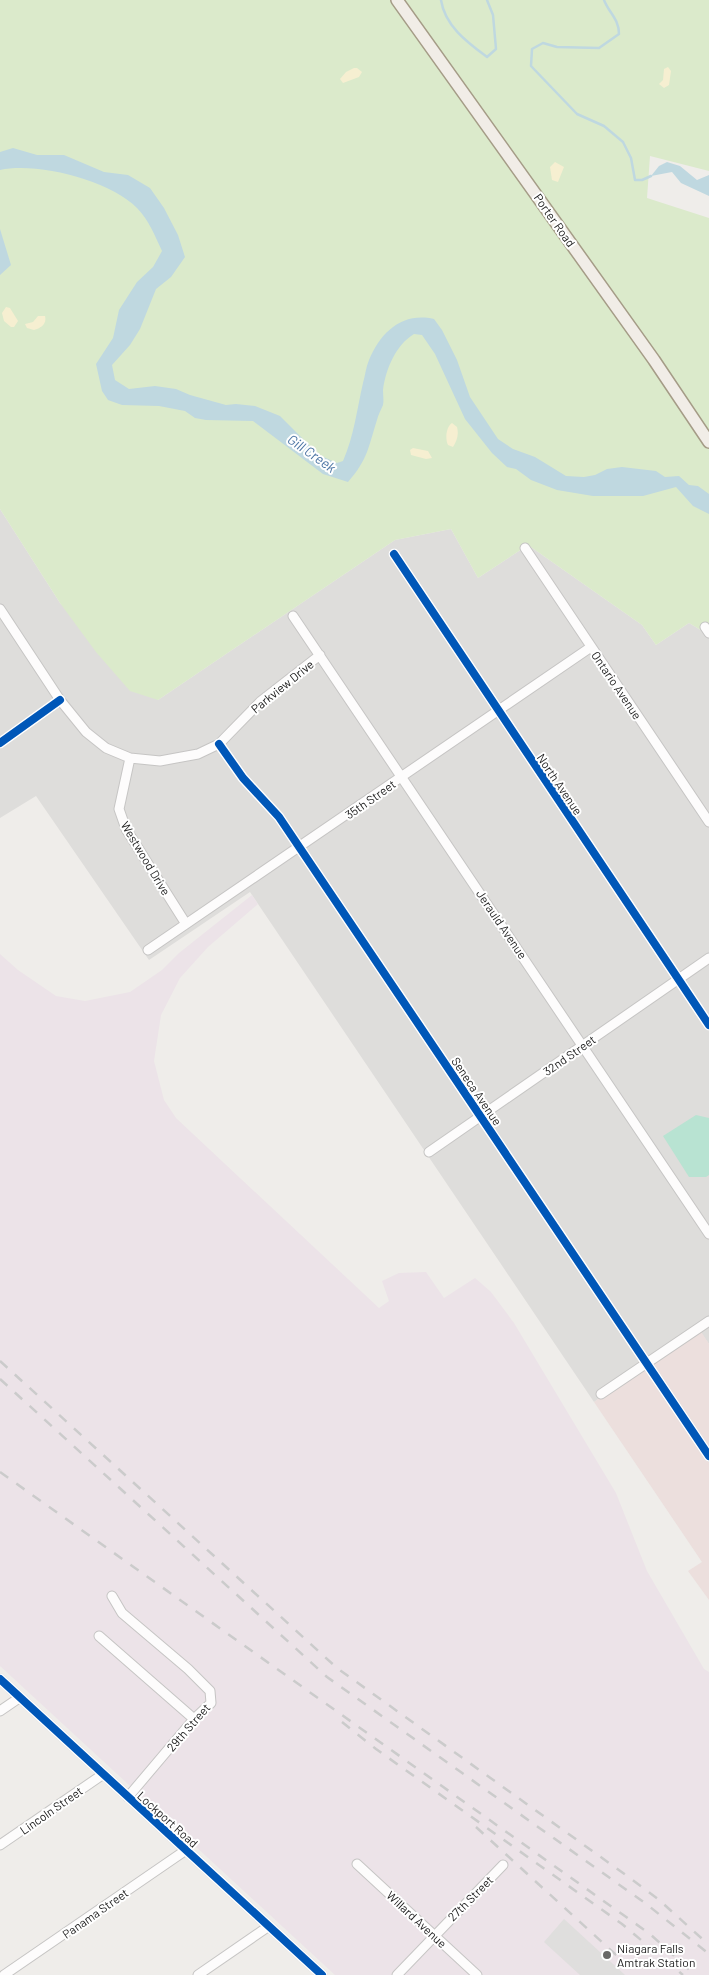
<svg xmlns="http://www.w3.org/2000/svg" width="709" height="1975" viewBox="0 0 709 1975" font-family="Barlow,sans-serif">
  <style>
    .residential { fill: #dedddb }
    .commercial { fill: #ecdfdd }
    .industrial { fill: #ece3e8 }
    .grass { fill: #dbeacb }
    .sand { fill: #f6efd1 }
    .pitch { fill: #b8e3d2 }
    .parking { fill: #dfdedd }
    .water { fill: #bfd8e0 }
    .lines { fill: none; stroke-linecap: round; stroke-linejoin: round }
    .stream { stroke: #bfd8e0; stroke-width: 2.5 }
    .minor-casing { stroke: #c6c5c4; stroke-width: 11 }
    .major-casing { stroke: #a59c87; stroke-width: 14 }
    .minor { stroke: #fdfcfc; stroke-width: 9 }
    .major { stroke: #f1ede7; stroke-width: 11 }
    .rail { stroke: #cbcbcb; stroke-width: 2.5; stroke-dasharray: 10 10; stroke-linecap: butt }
    .cycleway-casing { stroke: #fff; stroke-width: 11 }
    .cycleway { stroke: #0057b8; stroke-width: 8 }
    .poi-dot { fill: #696867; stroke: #fff; stroke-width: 2 }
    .labels { text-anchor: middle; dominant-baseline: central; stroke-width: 4; stroke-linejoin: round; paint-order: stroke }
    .street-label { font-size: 12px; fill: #212121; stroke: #fff }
    .poi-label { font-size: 12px; fill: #212121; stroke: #fff; text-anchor: start }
    .water-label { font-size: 14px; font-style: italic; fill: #4e76a5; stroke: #fff }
  </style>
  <rect width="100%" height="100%" fill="#efedea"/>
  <!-- residential -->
  <path class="residential" d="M0,509L60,603L158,700L395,540L451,529L478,578L528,545L642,625L656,645L689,623L709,635V1344L699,1330L594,1402L250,892L149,960L36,796L0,818Z"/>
  <!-- commercial -->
  <path class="commercial" d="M700,1330L709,1344V1600L688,1571L702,1562L594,1402Z"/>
  <!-- industrial -->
  <path class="industrial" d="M252,895L258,904L208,947L180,978L161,1015L154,1061L164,1100L176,1118L379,1308L389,1301L382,1281L399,1273L426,1272L444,1298L475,1278L491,1292L514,1323L616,1493L647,1571L704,1669L709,1672V1975H335L0,1666V954L18,970L56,996L85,1001L130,992L162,970L179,953Z"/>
  <!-- grass -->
  <path class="grass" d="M0,0H709V171L650,156L647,198L709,218V635L689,623L656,645L642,625L528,545L478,578L451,529L395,540L158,700L130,691L96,652L60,603L0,509Z"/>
  <!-- sand -->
  <path class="sand" d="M668,67L671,71L669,85L664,88L659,84L663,80L664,69Z
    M354,68H357L362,72L359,77L343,83L340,79L346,72Z
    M555,162L564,167L558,182L552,180L550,167Z
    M6,307L10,308L18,321L14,327H11L4,321L2,313Z
    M38,316H45C47,324 41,328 34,330L27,328L25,324L33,322Z
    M452,423L457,427C459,435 457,440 453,447L448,445C445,439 446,427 452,423Z
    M413,448L428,451L432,458L426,459L411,455L410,450Z"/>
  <!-- pitch -->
  <path class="pitch" d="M696,1115L709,1118V1175L706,1177H689L663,1136Z"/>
  <!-- parking -->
  <path class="parking" d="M564,1919L625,1975H580L544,1942Z"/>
  <!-- water -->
  <path class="water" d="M13,148L37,155H64L104,172L128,175L150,188L164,208L178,235L185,257L171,277L156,289L140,329L130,345L112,365L115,380L129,389L155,386L176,389L190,395L226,405L236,404L255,406L280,416L319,455L337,463L343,461C354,436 357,409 363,383C365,376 366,367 369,360C381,332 402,312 434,319L442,330L457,360L470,397L498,439L513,449L535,457L566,476L584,477L595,475L607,469L622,467L656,471L665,477L679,476L689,485L698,486L709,494V514L693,506L676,487L643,496H593L557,490L531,480L516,469L507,467L492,453L465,419L435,354L422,335L414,334C396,345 386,368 383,390C383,395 384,400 383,405C381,410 378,415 377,420C368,448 368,459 348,482L323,474L253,421L206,420L195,418L185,411L159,406L122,405L108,400L102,391L96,364L113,338L119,310L137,282L153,267L162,251C155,236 149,220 137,208C109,180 38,162 0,170V152Z
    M667,162L680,166L697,180L709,175V196L681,183L672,172L651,176L659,166Z
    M0,229L11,265L0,275Z"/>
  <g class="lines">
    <!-- stream -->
    <path class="stream" d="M441,0C445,26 467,42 487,57L496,49L493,15L487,0
      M604,0C609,13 619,19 619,34L599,48L557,47L543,43L532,49L531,66L577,114L604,126L623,142L631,158L635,180H642L651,176"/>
    <defs>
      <path id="minor" d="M525,548L709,822
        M394,554L709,1025
        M0,609L60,700L86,732L106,748L130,758L160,761L198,754L219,744L261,701L320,655
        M293,616L709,1234
        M705,627L709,633
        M0,743L60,700
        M219,744L243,778L279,817L709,1456
        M130,758L119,809L126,829L186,924
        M148,950L591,647
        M429,1152L709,958
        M601,1394L709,1321
        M112,1596L122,1613L188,1669L210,1691L211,1703L194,1719L128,1797
        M99,1636L194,1719
        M0,1679L322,1975
        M0,1711L19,1698
        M0,1845L102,1775
        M357,1864L477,1975
        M4,1975L186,1850
        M198,1975L269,1926
        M397,1975L503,1865"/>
      <path id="major" d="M397,0L654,360L709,442"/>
    </defs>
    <!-- minor casing -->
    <use href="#minor" class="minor-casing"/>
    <!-- major casing -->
    <use href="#major" class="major-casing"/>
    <!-- minor -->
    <use href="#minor" class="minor"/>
    <!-- major -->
    <use href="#major" class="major"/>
    <!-- rail -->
    <path class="rail" d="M0,1361L337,1668L630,1878L658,1899L709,1945
      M0,1379L327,1677L645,1903L709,1954
      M0,1472L650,1934L695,1975
      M342,1722L376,1749L622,1924L683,1975
      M476,1827L638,1975"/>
    <defs>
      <path id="cycleway" d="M394,554L709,1025
        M0,743L60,700
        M219,744L243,778L279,817L709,1456
        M0,1679L322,1975"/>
    </defs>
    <!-- cycleway casing -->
    <use href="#cycleway" class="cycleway-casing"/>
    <!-- cycleway -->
    <use href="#cycleway" class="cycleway"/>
  </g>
  <!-- markers -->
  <circle class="poi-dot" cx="607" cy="1955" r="5"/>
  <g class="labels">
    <!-- street labels -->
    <g class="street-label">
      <text transform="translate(555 220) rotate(55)">Porter Road</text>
      <text transform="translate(617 685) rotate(56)">Ontario Avenue</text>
      <text transform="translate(282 686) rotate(-39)">Parkview Drive</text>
      <text transform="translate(560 784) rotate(56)">North Avenue</text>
      <text transform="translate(370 799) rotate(-35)">35th Street</text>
      <text transform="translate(146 858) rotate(59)">Westwood Drive</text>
      <text transform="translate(502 924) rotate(56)">Jerauld Avenue</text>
      <text transform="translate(569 1055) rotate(-35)">32nd Street</text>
      <text transform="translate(477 1091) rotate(56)">Seneca Avenue</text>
      <text transform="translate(188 1727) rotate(-49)">29th Street</text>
      <text transform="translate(51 1810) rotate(-35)">Lincoln Street</text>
      <text transform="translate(168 1819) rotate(42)">Lockport Road</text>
      <text transform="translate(470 1898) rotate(-45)">27th Street</text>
      <text transform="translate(95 1913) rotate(-35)">Panama Street</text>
      <text transform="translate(417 1919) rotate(43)">Willard Avenue</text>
    </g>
    <!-- poi labels -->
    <g class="poi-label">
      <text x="617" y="1948">Niagara Falls<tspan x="617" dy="14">Amtrak Station</tspan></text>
    </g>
    <!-- water labels -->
    <g class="water-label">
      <text transform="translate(312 453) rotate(35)">Gill Creek</text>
    </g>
  </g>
</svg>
